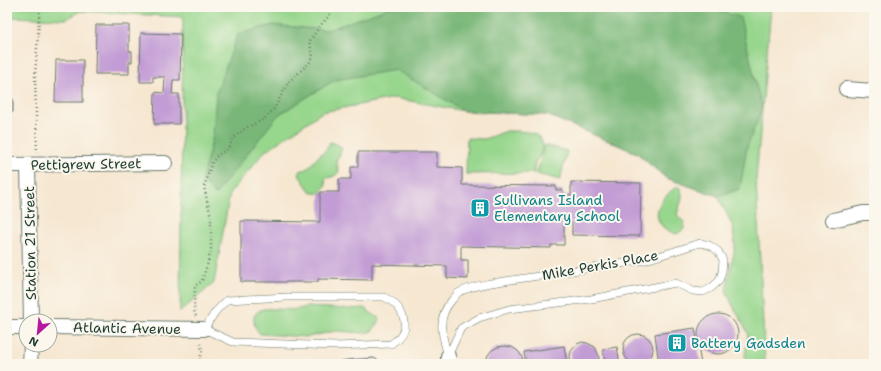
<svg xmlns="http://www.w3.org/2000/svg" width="881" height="371" viewBox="0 0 881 371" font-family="'Shantell Sans',sans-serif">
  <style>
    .green { fill: #97d68d; stroke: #5b8a60 }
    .forest { fill: #79b778; stroke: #4c7a56 }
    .building { fill: #c29cd5 }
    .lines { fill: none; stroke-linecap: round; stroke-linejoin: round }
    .service-casing { stroke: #6a786b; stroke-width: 8 }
    .minor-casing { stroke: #6a786b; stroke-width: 16 }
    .path { stroke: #6a786b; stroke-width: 2.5; stroke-dasharray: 1 3; stroke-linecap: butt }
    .service { stroke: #fff; stroke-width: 7 }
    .minor { stroke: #fff; stroke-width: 14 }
    .labels { text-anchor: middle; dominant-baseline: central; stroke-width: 4; stroke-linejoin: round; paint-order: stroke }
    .street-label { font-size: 14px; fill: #1f3d34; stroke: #fbf7ec }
    .culture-label { font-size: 14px; fill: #0d838f; stroke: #fbf7ec; text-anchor: start }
  </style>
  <rect width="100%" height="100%" fill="#fbf7ec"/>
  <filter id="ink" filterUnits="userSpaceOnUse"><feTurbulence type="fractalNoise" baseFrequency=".025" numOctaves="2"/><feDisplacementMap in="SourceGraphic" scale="8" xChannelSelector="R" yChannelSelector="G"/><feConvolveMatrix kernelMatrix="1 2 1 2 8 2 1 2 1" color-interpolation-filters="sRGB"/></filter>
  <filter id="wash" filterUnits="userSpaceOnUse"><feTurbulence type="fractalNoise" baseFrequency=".012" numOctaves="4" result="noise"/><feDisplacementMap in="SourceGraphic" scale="16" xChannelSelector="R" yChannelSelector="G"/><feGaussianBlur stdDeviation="0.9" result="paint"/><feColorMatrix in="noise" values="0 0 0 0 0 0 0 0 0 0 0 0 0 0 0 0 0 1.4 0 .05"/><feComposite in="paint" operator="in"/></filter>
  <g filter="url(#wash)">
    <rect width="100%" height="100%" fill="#f6e7d1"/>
    <!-- green -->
    <path class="green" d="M7,7H771L756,179L765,364H744L748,333L733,306L726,291L735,247L733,227L718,196L666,178L637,153L547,115L464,111L394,98L322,112L264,152L230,193L214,283L180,312L183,17L80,11L67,19L7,17Z
      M507,131C522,131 549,130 541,153C540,157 538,158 536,161C534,164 534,169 534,173L466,174L467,138L484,139Z
      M330,142L338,145L342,148L339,156L336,160L339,172L334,176L325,179L326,186L318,194L310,191L299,175L300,171C310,169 313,161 320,155C326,150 327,150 330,142Z
      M544,145L567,151L560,180L537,174Z
      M679,187C686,197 679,204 677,215L684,222V229L677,234C656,229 651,211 666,196C670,192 673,188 679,187Z
      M306,307L350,309L364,308L380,319L377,325L372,331L364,333L335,331L308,337L260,334C254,327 249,315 261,310C264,308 270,309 274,309C285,309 295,311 306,307Z"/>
    <!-- forest -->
    <path class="forest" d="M392,7H706L740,17L762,109L747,147L740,189L718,196L666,178L637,153L547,115L464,111L396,70L335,80L278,115L215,195L202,180L213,136L216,93L238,34L273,25L327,30Z"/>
    <g id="blocks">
      <!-- building -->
      <path class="building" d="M96,25H129V51H132V62H129V74H95Z
        M141,33L181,34L180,80H173L172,94H179V124H154L155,92L164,93L165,77H153V82H140Z
        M56,60H83V102H55Z
        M7,71L11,72L9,98L13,99V112H7Z
        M358,152H437V167L462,168V185L556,186V190H563V195H571V182L641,183L640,236L572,235V222L564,221V245H551V248L461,246V260H468V279L447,278V266L372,264V280L318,279V282H241V221L320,222V192H339V179H351V167H358Z
        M698 334a20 20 0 1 1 40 0a20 20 0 1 1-40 0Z
        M695,328L701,364H659L655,334Z
        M623 349a15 15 0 1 1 30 0a15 15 0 1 1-30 0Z
        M582,342L587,343L595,347L599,356L598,364H571L570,356L571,351L577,344Z
        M505,346L512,347L518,351L522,357L524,364H485L488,355L492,350L498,347Z
        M564,346L567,364H526L524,352Z
        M617,347L620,364H605L603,349Z
        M374,358L384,364H327L347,360Z"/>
    </g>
  </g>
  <g filter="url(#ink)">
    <use href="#blocks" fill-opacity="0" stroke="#6a786b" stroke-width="1"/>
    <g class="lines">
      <defs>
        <path id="service" d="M700,243L709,245L718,251L723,260L722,272L719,281L711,288L703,292L693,291L676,283L591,299L509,309L479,318L461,328L448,356C442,335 436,318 452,300C454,298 456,295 458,293C467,287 481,285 491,283L646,260Z
          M287,297H384C405,307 413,330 391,344L335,346L233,342L204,329L216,311L227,300Z"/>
        <path id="minor" d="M846,89L874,91
          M7,165L165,163
          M28,165L31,321
          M833,220L863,213H874
          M7,327H26
          M50,327L204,329
          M30,364L31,345
          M448,364V356"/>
      </defs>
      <!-- service casing -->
      <use href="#service" class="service-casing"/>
      <!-- minor casing -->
      <use href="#minor" class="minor-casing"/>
      <!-- path -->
      <path class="path" d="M37,153L35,76L40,7
        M196,316L194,311L195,286L202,281L208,262L211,249V217L204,187L212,162L218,155L228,149L233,138L246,128L264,119L274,109L288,83L311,61L313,54L309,42C312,38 315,33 318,29C323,21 331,17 332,7
        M199,364L202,350L200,343"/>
      <!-- service -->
      <use href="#service" class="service"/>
      <!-- minor -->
      <use href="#minor" class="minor"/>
    </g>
  </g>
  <!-- icons -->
  <defs>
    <symbol id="building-square" viewBox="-11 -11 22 22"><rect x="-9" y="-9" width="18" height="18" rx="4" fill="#0f9aa8" stroke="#fbf7ec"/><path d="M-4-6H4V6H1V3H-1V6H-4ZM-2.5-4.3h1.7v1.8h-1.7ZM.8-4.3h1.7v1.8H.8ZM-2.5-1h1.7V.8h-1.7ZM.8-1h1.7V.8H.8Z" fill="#fff"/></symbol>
  </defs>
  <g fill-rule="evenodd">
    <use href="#building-square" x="469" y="197" width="22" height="22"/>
    <use href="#building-square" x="666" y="332" width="22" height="22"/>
  </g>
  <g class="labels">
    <!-- street labels -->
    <g class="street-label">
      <text transform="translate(86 164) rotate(-1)">Pettigrew Street</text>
      <text transform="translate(30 243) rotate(-91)">Station 21 Street</text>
      <text transform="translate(600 265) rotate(-10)">Mike Perkis Place</text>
      <text transform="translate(127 328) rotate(1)">Atlantic Avenue</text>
    </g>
    <!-- culture labels -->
    <g class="culture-label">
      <text x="494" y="200">Sullivans Island<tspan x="494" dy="16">Elementary School</tspan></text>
      <text x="691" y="343">Battery Gadsden</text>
    </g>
  </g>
  <!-- margin -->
  <rect width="881" height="371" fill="none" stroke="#fbf7ec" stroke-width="24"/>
  <!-- north arrow -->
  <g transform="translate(38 333) rotate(207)"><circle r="19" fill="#fbf7ec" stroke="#a3ada2"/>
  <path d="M0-3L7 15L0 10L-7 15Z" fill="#b5179e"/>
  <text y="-6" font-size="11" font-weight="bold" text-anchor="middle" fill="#1f3d34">N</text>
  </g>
</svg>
